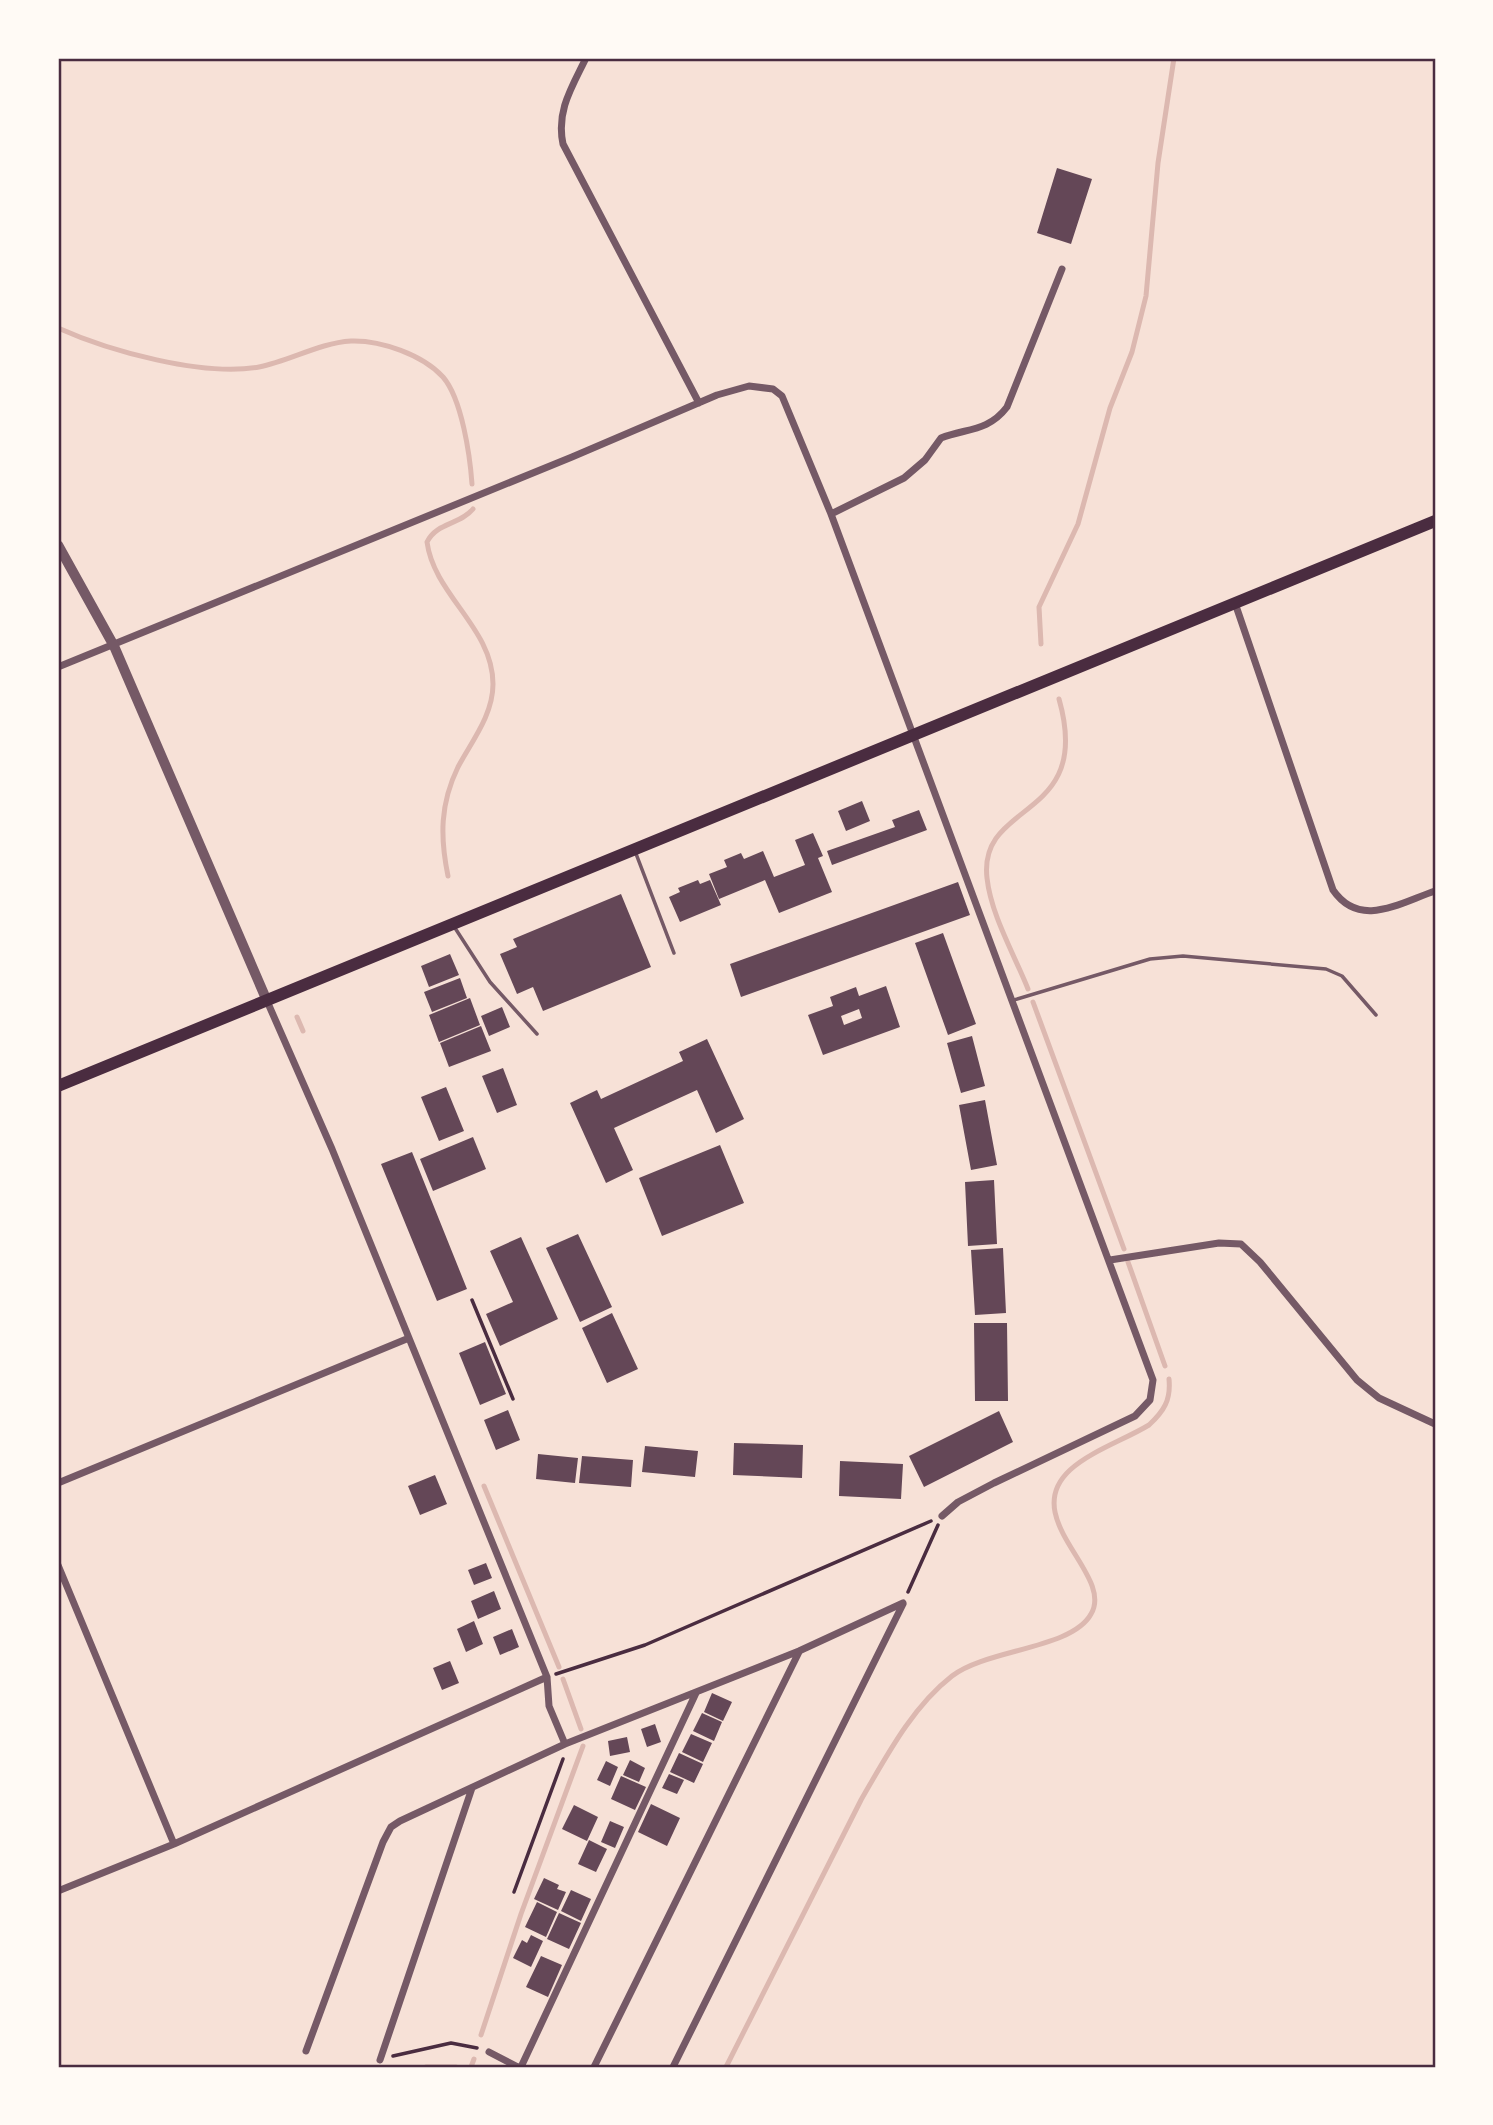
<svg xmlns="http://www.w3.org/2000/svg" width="1493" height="2125" viewBox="0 0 1493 2125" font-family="'Fira Sans Condensed',sans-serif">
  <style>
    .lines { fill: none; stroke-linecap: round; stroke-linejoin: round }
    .stream { stroke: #dcb8b0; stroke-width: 5 }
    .building { fill: #644757; fill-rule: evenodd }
    .path { stroke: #4a2c40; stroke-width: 3.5 }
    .service { stroke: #755966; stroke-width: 3.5 }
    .minor { stroke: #755966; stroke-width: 7 }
    .tertiary { stroke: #755966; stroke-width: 10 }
    .trunk { stroke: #4a2c40; stroke-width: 12 }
    .neatline { fill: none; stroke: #4a2c40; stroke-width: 2.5 }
  </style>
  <rect width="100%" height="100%" fill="#f7e1d7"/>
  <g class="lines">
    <!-- stream -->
    <path class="stream" d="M58,328C109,351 203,377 259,367C290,361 319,343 351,341C381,340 423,355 443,377C462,399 470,456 472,484
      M1041,644L1039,607L1078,524L1110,408L1132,352L1146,296L1158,163L1174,58
      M448,876C440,837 440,804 458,767C472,741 493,715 493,684C493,628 434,595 427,542C437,522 460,525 473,509
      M1028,989C1014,954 991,915 987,878C978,799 1094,822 1059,699
      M1033,1002L1124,1249
      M297,1017L303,1031
      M1128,1262L1165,1366
      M484,1486L559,1667
      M563,1679L581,1729
      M481,2035L521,1914L583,1746
      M426,2067H456
      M471,2067L474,2059
      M726,2067L861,1800C886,1757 912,1707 952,1676C987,1649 1072,1649 1091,1614C1115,1574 1017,1519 1070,1470C1091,1451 1124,1440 1149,1425C1164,1411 1171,1400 1169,1379"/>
  </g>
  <!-- building -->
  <path class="building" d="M1057,168L1092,179L1071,244L1037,233Z
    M862,801L870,821L846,831L838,811Z
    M919,810L927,830L832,865L827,851L895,827L892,820Z
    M813,833L823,856L818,858L832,892L779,913L765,880L719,899L709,874L727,867L724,860L741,853L744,859L763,851L774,877L805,865L795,840Z
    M698,880L700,884L710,880L721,905L680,922L669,897L680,892L678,888Z
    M958,882L970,915L741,997L730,964Z
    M621,894L651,967L543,1011L533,987L517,994L500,954L517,947L513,939Z
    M943,933L976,1024L948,1035L915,943Z
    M450,954L459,975L429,987L421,966Z
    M460,978L467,998L432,1012L424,992Z
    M886,986L900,1027L823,1055L808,1015L833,1006L830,997L856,987L859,996ZM859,1009L862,1018L844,1025L841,1016Z
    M470,998L480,1025L439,1042L429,1015Z
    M502,1007L510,1027L489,1036L481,1016Z
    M481,1026L491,1051L449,1067L440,1043Z
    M972,1036L985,1086L961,1093L947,1043Z
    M707,1039L744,1119L716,1133L697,1090L614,1128L633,1170L606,1183L570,1103L597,1090L601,1099L683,1061L679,1052Z
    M503,1068L517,1105L497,1113L482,1076Z
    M446,1087L464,1131L439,1141L421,1097Z
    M985,1100L997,1165L971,1170L959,1105Z
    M473,1137L486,1169L433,1191L420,1159Z
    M720,1145L744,1203L662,1236L639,1178Z
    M412,1152L467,1289L437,1301L381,1164Z
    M994,1180L997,1244L968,1246L965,1182Z
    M578,1234L612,1307L580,1322L546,1248Z
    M521,1237L558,1319L500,1346L486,1314L513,1302L490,1251Z
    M1003,1248L1006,1313L975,1315L971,1250Z
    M612,1313L638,1369L607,1383L582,1328Z
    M974,1323H1007L1008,1401H975Z
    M485,1342L506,1394L480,1405L459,1353Z
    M508,1410L520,1440L496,1450L484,1420Z
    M999,1411L1013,1442L924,1487L909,1456Z
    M734,1443L803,1445L802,1478L733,1475Z
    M645,1446L698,1451L695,1477L642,1472Z
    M538,1454L578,1458L575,1483L536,1479Z
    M582,1456L633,1460L631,1487L579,1483Z
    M840,1461L903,1464L901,1499L839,1496Z
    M435,1475L447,1504L420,1515L408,1486Z
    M486,1563L492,1578L474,1585L468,1570Z
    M494,1591L501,1609L478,1619L471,1601Z
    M474,1621L483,1644L466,1652L457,1629Z
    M512,1629L519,1647L500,1655L493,1637Z
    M450,1661L459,1683L442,1690L433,1668Z
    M712,1693L732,1702L723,1721L704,1712Z
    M702,1713L722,1722L714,1741L693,1731Z
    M655,1724L661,1742L647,1747L641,1729Z
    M691,1734L712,1743L703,1762L682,1752Z
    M627,1737L630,1752L610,1756L608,1741Z
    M679,1753L703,1764L694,1783L670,1772Z
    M630,1760L645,1768L639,1782L623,1775Z
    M606,1761L618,1767L610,1786L597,1780Z
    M669,1774L684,1780L677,1794L662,1788Z
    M621,1776L646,1787L635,1810L611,1799Z
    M651,1804L680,1818L667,1846L638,1832Z
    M574,1805L598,1817L587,1841L562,1829Z
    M610,1821L624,1827L615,1848L601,1842Z
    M589,1840L607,1849L596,1872L578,1864Z
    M544,1878L559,1885L557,1889L566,1892L558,1910L534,1899Z
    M571,1890L591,1899L581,1921L561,1911Z
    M537,1902L557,1912L546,1937L525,1927Z
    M559,1913L581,1923L569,1949L547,1939Z
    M531,1935L543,1941L531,1967L513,1958L522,1940L527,1943Z
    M541,1956L562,1965L548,1997L526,1987Z"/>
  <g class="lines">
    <!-- path -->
    <path class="path" d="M472,1300L513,1399
      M908,1592L938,1525
      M556,1674L645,1645L931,1521
      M514,1892L563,1759
      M393,2056L451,2043L477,2048"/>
    <!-- service -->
    <path class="service" d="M635,851L674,953
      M455,928L490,982L537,1034
      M1014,1000L1150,959L1183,956L1326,969L1342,976L1376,1015"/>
    <!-- minor -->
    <path class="minor" d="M586,58C572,87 556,111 563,144L699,403
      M831,514L904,478L925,460L941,438C966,428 988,432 1007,407L1062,269
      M1235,603L1333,890C1360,929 1399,903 1435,891
      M58,667L572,457L717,395L749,386L773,389L782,396L831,514L1153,1380L1150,1400L1135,1416L994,1483L958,1502L942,1516
      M267,1001L332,1149L547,1677L549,1706L565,1744
      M1110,1260L1219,1243L1241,1244L1260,1262L1357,1380L1379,1398L1435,1424
      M58,1483L409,1338
      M58,1565L174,1844
      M58,1891L174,1844L547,1677
      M306,2051L383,1842L391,1827L400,1821L565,1744L799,1651L903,1603
      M489,2052L518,2067
      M380,2060L472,1788
      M521,2067L696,1693
      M594,2067L799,1652
      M673,2067L903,1604"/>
    <!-- tertiary -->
    <path class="tertiary" d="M58,545L114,646L267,1001"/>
    <!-- trunk -->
    <path class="trunk" d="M58,1086L1435,521"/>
  </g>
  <!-- border -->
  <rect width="1493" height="2125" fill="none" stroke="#fffaf5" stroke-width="119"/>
  <rect x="60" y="60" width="1374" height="2006" class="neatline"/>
</svg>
